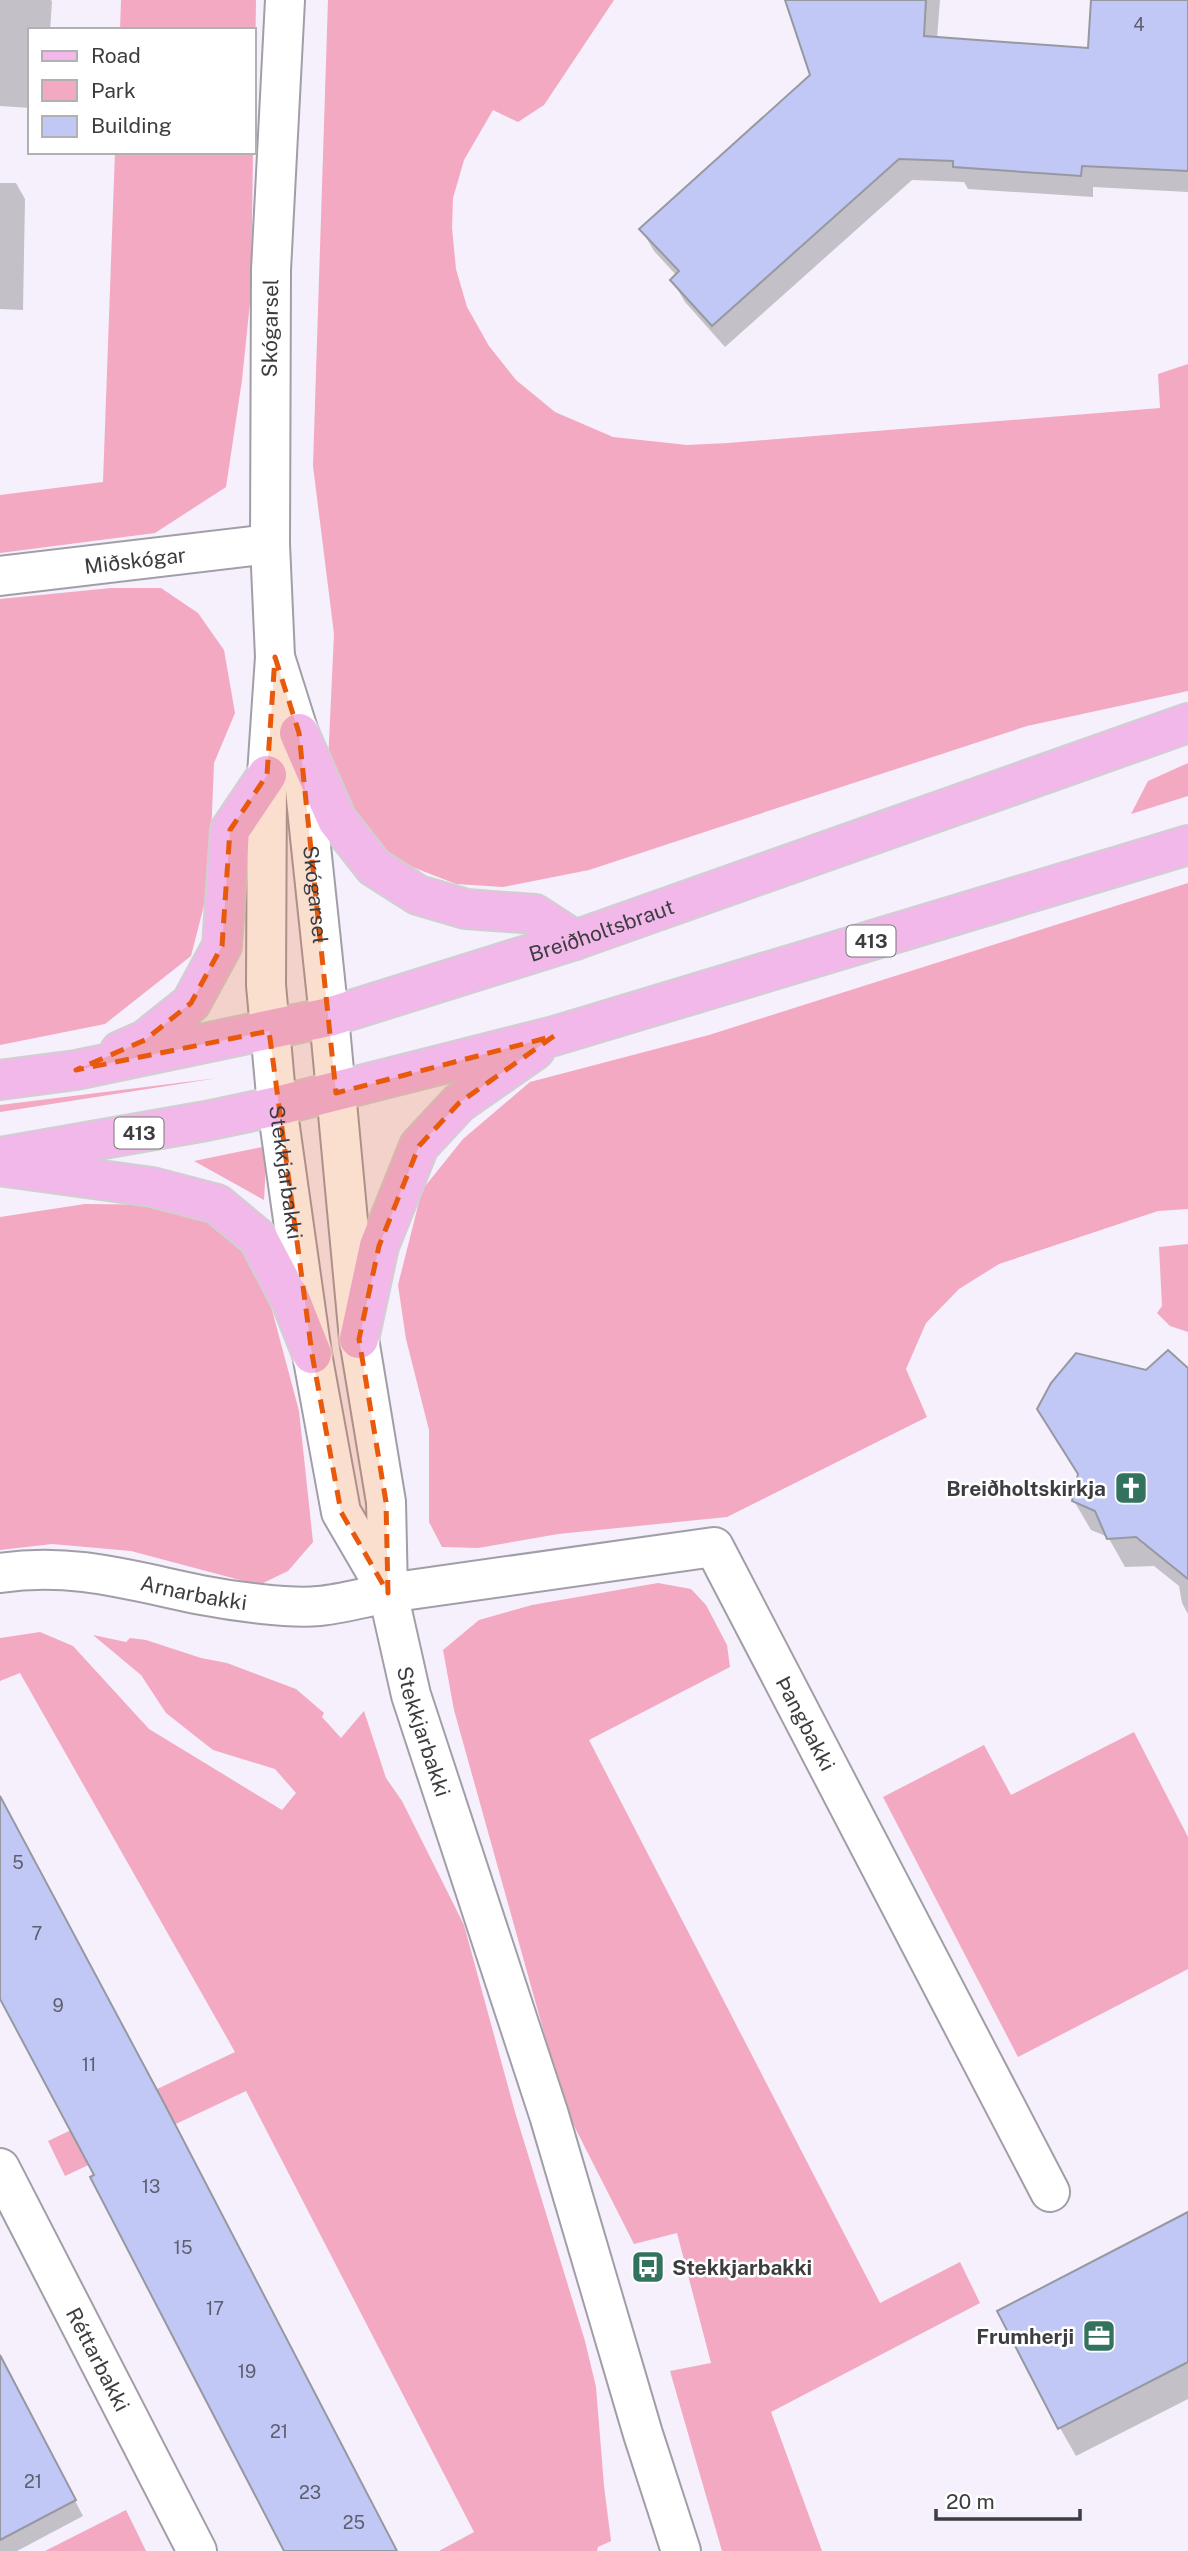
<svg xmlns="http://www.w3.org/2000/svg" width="1188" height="2551" viewBox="0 0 1188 2551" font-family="'Public Sans',sans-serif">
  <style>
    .green { fill: #f2a9c1 }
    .shadow { fill: #0003 }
    .building { fill: #c1c8f6; stroke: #9698a2; stroke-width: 2 }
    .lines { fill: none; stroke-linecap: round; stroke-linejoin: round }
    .street-casing { stroke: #a29ea8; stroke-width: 42 }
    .secondary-casing { stroke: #a29ea8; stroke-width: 42 }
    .primary-casing { stroke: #d0d0d1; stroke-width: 42 }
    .street { stroke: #fff; stroke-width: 38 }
    .secondary { stroke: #fff; stroke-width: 38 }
    .primary { stroke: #f1b8e9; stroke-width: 38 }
    .marked { fill: #e8590c; fill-opacity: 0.2; stroke: #e8590c; stroke-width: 5; stroke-dasharray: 14 9; stroke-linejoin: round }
    .labels { text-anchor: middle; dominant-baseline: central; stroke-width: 5; stroke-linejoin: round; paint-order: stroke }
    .number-label { font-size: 18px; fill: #5e5f6e }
    .shield { fill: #fff; stroke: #777679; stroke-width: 2 }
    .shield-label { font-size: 19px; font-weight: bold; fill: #3d3c40 }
    .street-label { font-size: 21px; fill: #3d3c40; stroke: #fff }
    .poi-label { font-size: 21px; font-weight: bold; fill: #3d3c40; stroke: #fff; text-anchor: end }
  </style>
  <rect width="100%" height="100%" fill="#f5f0fb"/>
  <!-- green -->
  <path class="green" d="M121,0H256L254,137V30H120Z
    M328,0H614L544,105L518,122L493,110L464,160L453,198L452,228L456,269L467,307L489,346L516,380L555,412L613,437L687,445L728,443L1160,408L1158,374L1188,364V691L1027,726L589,870L503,887L456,884L397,861L356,827L328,763L334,634L313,466Z
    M115,152H253L251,293L242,380L226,487L155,533L0,553V495L103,482Z
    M111,588H161L198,613L224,650L235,713L214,763L209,886L191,956L105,1024L0,1045V599Z
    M1188,763V796L1131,814L1148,781Z
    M1188,883V1209L1158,1211L999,1264L959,1289L926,1323L906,1369L927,1417L727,1517L558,1534L478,1548L442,1547L429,1522V1430L406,1339L398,1285L422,1190L463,1139L530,1082L709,1035Z
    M218,1078L0,1112V1105Z
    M267,1146L264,1200L194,1161Z
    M85,1204L175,1205L213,1221L245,1253L268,1295L299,1411L313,1542L288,1571L259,1585L131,1551L52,1544L0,1550V1217Z
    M1188,1244V1332L1170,1326L1157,1313L1162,1306L1159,1247Z
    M658,1583L691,1589L706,1605L727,1645L730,1667L589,1740L880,2303L960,2262L980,2303L771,2412L822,2551H722L670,2371L711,2363L677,2233L634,2244L565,2108L454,1710L443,1650L479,1620L532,1605Z
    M40,1632L73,1646L149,1729L282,1810L296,1793L275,1769L213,1750L166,1713L141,1675L93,1635L126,1642L130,1638L146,1640L201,1658L227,1663L296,1689L324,1713L322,1717L341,1738L364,1711L386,1778L402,1801L464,1925L515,2112L585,2341L596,2387L604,2486L611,2541L598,2547L597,2551H439L474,2532L246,2091L65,2176L48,2141L235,2052L20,1673L0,1681V1638Z
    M1134,1732L1188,1837V1969L1018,2057L883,1797L984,1745L1011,1795Z
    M126,2510L146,2551H45Z"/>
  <!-- shadow -->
  <path class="shadow" d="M0,0H51L52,2L50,30H30V108L0,106Z
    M787,0H940L937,39L1089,50L1093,0H1188V192L1093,187V197L968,189L964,182L912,180L725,347L685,302L672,280L677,276L654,251L641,229L812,76Z
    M0,183H16L25,199L23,310L0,309Z
    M1188,1371V1614L1182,1603L1179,1586L1154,1566L1125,1567L1108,1537L1091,1530L1074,1501L1079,1476L1039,1409L1146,1372Z
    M1188,2214V2399L1076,2456L1060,2428Z
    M0,2356L83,2516L17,2551H0Z"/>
  <!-- building -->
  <path class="building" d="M785,0H926L924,36L1088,48L1091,0H1188V171L1082,166L1081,176L953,167V161L899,159L712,326L670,280L679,271L639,229L810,75Z
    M1168,1350L1188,1368V1579L1136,1537L1107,1539L1095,1511L1072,1501L1078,1474L1037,1409L1051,1383L1076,1353L1146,1370Z
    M0,1796L164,2103L397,2551H284L90,2177L94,2175L0,1999Z
    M1188,2212V2362L1058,2429L997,2311Z
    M0,2355L76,2500L0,2540Z"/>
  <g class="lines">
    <defs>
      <g id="street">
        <path id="s1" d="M388,1593L714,1547L1050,2192"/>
        <path id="s2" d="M0,2168L197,2551"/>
      </g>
      <g id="secondary">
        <path id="s3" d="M285,0L271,270L270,544L275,657L267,775L266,985L277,1106L312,1354L341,1512L387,1591"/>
        <path id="s4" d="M0,576L270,544"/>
        <path id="s5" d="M275,657L299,733L329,1017L359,1339L386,1502L388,1593L411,1695L549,2115L643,2434L681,2551"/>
        <path id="s6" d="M0,1573C73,1562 132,1581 201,1595C232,1601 289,1609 319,1606C342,1604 365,1597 388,1593"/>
      </g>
      <g id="primary">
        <path d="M299,733L337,820L374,867L418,895L466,909L535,914L575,940"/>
        <path d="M120,1051L145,1040L191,1003L222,946L230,830L267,775"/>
        <path id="s7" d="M0,1080L76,1070L329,1017L575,940L1188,723"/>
        <path d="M0,1157L206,1121L277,1106L554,1036L1188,845"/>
        <path d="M6,1167L152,1187L217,1204L258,1238L291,1301L312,1354"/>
        <path d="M359,1339L379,1246L419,1146L459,1103L535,1050"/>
      </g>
    </defs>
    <!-- street casing -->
    <use href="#street" class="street-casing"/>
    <!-- secondary casing -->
    <use href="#secondary" class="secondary-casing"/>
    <!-- primary casing -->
    <use href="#primary" class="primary-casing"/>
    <!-- street -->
    <use href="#street" class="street"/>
    <!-- secondary -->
    <use href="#secondary" class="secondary"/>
    <!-- primary -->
    <use href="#primary" class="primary"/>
  </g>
  <!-- marked area -->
  <path class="marked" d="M275,657L299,733L336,1093L554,1036L459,1103L419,1146L379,1246L359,1339L386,1502L388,1593L341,1512L312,1354L269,1031L76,1070L145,1040L191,1003L222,946L230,830L267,775Z"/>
  <!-- icons -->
  <defs>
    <symbol id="church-square" viewBox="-11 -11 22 22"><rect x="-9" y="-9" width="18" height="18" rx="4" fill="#33725f" stroke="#fff"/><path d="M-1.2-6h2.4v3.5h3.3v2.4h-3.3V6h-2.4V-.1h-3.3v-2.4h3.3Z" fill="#fff"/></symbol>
    <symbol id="bus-square" viewBox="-11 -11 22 22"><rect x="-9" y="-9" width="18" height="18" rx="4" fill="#33725f" stroke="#fff"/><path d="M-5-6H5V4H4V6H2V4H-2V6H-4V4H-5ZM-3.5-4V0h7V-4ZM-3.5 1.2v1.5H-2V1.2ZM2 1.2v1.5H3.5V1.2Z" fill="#fff"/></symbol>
    <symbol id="office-square" viewBox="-11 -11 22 22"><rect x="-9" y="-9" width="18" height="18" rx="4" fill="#33725f" stroke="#fff"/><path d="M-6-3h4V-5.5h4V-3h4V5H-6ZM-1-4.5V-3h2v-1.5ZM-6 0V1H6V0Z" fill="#fff"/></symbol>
  </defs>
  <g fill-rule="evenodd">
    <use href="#church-square" x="1112" y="1469" width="38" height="38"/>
    <use href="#bus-square" x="629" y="2248" width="38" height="38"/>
    <use href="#office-square" x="1080" y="2317" width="38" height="38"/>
  </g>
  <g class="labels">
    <!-- number labels -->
    <g class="number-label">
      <text x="1139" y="24">4</text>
      <text x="18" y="1862">5</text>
      <text x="37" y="1933">7</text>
      <text x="58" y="2005">9</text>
      <text x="89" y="2064">11</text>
      <text x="151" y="2186">13</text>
      <text x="183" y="2247">15</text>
      <text x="215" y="2308">17</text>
      <text x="247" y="2371">19</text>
      <text x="279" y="2431">21</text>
      <text x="33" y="2481">21</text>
      <text x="310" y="2492">23</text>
      <text x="354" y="2522">25</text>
    </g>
    <!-- shield labels -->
    <g class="shield">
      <rect x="846.5" y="925.5" width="49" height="31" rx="5"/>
      <rect x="114.5" y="1117.5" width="49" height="31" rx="5"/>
    </g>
    <g class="shield-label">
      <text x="871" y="941">413</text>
      <text x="139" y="1133">413</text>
    </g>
    <!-- street labels -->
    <g class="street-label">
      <text transform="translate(270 328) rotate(-89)">Skógarsel</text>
      <text stroke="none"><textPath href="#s4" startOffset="136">Miðskógar</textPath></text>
      <text stroke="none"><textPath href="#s5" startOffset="242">Skógarsel</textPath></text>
      <text stroke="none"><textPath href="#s7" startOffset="621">Breiðholtsbraut</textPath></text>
      <text stroke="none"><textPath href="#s3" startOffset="1174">Stekkjarbakki</textPath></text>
      <text stroke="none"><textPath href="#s6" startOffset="196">Arnarbakki</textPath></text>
      <text stroke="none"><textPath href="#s1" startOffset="528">Þangbakki</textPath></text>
      <text stroke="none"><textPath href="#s5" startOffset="1088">Stekkjarbakki</textPath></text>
      <text stroke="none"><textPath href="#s2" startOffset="215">Réttarbakki</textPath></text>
    </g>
    <!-- poi labels -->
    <g class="poi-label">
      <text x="1106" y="1488">Breiðholtskirkja</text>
      <text x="672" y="2267" text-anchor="start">Stekkjarbakki</text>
      <text x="1074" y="2336">Frumherji</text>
    </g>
  </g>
  <!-- legend -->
  <rect x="28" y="28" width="228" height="126" fill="#ffffff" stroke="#b1b1b3" stroke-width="2"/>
  <rect x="42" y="51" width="35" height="10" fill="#f1b8e9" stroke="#b1b1b3" stroke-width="2"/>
  <text x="91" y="63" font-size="21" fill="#3d3c40">Road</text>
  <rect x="42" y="80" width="35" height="21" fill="#f2a9c1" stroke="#b1b1b3" stroke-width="2"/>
  <text x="91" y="98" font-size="21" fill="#3d3c40">Park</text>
  <rect x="42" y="116" width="35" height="21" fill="#c1c8f6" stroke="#b1b1b3" stroke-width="2"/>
  <text x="91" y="133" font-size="21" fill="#3d3c40">Building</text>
  <!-- scale -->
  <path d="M936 2509v10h144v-10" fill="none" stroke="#3d3c40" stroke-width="3.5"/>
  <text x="946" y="2509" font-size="21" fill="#3d3c40" stroke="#ffffff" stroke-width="5" paint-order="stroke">20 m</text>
</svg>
